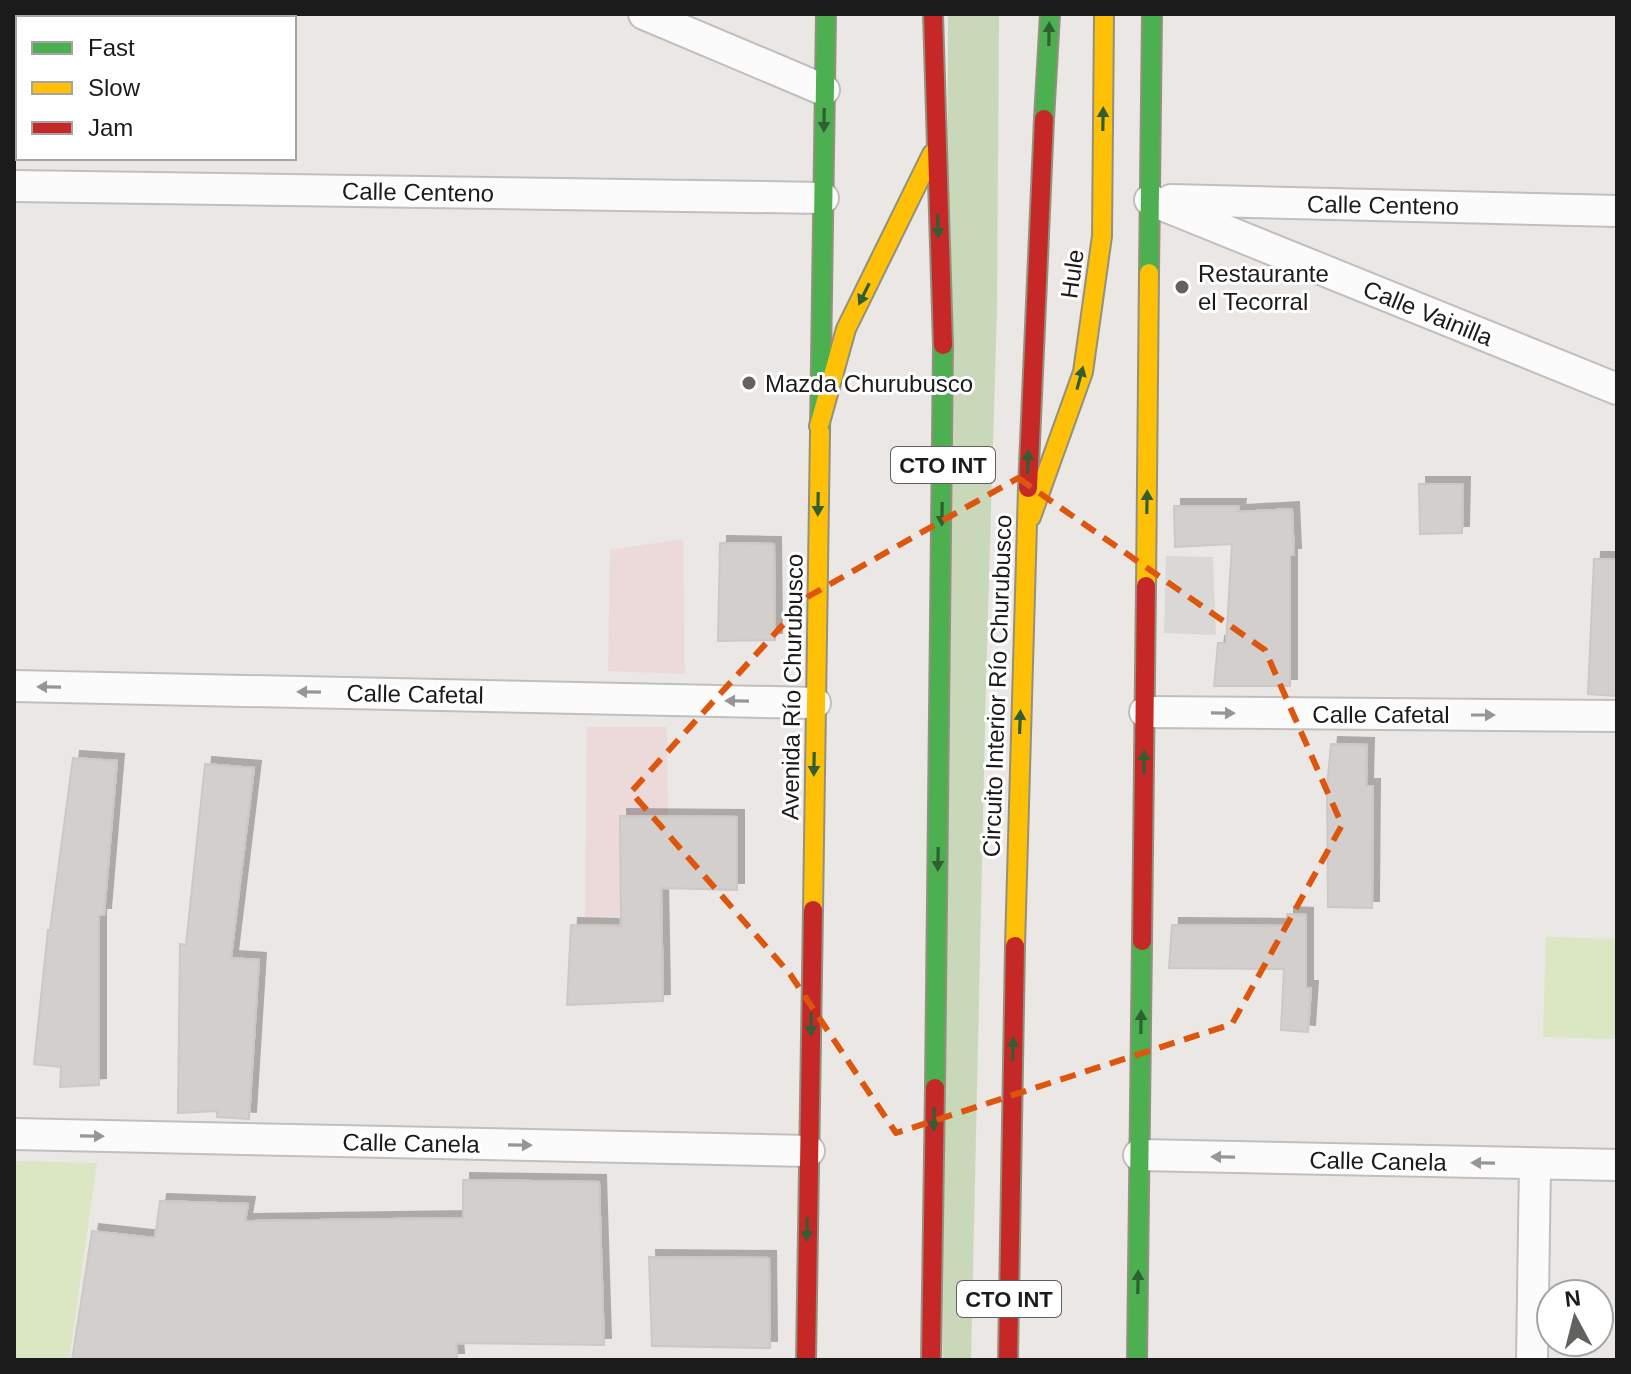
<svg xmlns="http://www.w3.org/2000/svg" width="1631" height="1374" viewBox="0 0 1631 1374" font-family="Helvetica,sans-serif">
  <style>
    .commercial { fill: #ecdadb }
    .grass { fill: #dbe7c2 }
    .forest { fill: #c8d8b9 }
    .parking { fill: #dad8d7 }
    .building { fill: #d2cfcc; stroke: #cdc8c5; stroke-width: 2; filter: url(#shadow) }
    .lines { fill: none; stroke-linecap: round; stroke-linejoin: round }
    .street-casing { stroke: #c1bfbe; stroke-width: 34 }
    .fast-casing { stroke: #93917d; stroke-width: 22 }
    .slow-casing { stroke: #93917d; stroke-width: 22 }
    .jam-casing { stroke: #93917d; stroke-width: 22 }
    .street { stroke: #fcfbfb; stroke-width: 30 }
    .fast { stroke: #4caf50; stroke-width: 18 }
    .slow { stroke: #ffc107; stroke-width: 18 }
    .jam { stroke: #c62828; stroke-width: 18 }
    .oneway { fill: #315e33 }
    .oneway2 { fill: #979696 }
    .marked { fill: none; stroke: #de560d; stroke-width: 6; stroke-dasharray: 16 10; stroke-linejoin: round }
    .poi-dot { fill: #636261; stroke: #fff; stroke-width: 3 }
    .labels { text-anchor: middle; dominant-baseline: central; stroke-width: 6; stroke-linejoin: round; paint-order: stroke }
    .shield { fill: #fff; stroke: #5f5f5f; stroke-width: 2 }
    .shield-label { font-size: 22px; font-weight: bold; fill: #1b1b1b }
    .street-label { font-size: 24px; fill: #1b1b1b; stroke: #fff }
    .poi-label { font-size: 24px; fill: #1b1b1b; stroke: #fff; text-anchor: start }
  </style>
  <defs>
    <filter id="shadow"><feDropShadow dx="7" dy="-7" stdDeviation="0" flood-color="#0004"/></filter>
  </defs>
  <rect width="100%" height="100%" fill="#eae7e4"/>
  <!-- commercial -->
  <path class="commercial" d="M683,539L685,674L608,671L610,550Z
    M587,727H667L668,816H620L621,916L585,917Z"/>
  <!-- grass -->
  <path class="grass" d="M1546,937L1617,939V1039L1543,1037Z
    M14,1161L97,1163L69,1360H14Z"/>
  <!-- forest -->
  <path class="forest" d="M948,14H999L997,308L986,682L971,1360H943Z"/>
  <!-- parking -->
  <path class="parking" d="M1166,556L1213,557L1216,635L1164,633Z"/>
  <!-- building -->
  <path class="building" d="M1419,484H1463L1462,533L1420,534Z
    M1174,506H1239L1238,512L1292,509L1294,555H1290V686H1214L1218,643H1226L1232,544L1175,547Z
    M720,543L774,544L775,640L718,641Z
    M1594,559H1617V696L1588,694Z
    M1331,744L1367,745L1366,786H1373L1372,908L1328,907L1327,787Z
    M73,758L117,761L104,915H99V1085L60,1087L61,1067L34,1064L48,930H50Z
    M205,764L254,768L231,958L259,960L249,1119L217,1117V1111L178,1113L180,944L186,945Z
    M620,816L737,817V890L661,888L663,1001L567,1005L571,925L621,926Z
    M1287,914L1306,915V988H1311L1308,1032L1281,1030L1284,969L1169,968L1172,925L1287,926Z
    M463,1180L599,1182L604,1345L456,1343L457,1360H72L92,1231L155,1238L160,1201L248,1204L245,1221L463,1218Z
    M649,1257L769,1258L770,1348L652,1346Z"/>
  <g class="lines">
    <defs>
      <path id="street" d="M644,14L824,90
        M14,186L823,198
        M1150,200L1617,389
        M1171,200L1617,211
        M14,686L815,703
        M1145,712L1617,716
        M14,1134L809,1151
        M1139,1155L1617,1165
        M1532,1360L1535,1165"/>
      <path id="fast" d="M1044,119L1050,14
        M1149,273L1152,14
        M820,432L826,14
        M935,1088L943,345
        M1137,1360L1142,941"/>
      <path id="slow" d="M819,426L846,329L932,154
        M1031,517L1083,372L1102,236L1104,14
        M1146,586L1149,273
        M813,910L820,432
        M1015,946L1028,488"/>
      <path id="jam" d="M933,14L943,345
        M1028,488L1044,119
        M1142,941L1146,586
        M806,1360L813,910
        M931,1360L935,1088
        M1008,1360L1015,946"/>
    </defs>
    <!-- street casing -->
    <use href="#street" class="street-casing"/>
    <!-- fast casing -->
    <use href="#fast" class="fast-casing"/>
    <!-- slow casing -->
    <use href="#slow" class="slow-casing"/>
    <!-- jam casing -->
    <use href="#jam" class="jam-casing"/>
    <!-- street -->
    <use href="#street" class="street"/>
    <!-- fast -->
    <use href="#fast" class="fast"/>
    <!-- slow -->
    <use href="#slow" class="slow"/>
    <!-- jam -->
    <use href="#jam" class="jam"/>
  </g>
  <!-- one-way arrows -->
  <defs><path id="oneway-solid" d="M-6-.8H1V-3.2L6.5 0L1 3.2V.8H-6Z" transform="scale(2)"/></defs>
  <g class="oneway">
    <use href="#oneway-solid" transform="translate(1049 34) rotate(-89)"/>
    <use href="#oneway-solid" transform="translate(1103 119) rotate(-89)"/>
    <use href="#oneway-solid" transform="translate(824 120) rotate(91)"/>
    <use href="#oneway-solid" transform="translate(938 226) rotate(88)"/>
    <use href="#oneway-solid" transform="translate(864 294) rotate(116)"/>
    <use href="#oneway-solid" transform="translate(1080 378) rotate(-75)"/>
    <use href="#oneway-solid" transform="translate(1028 462) rotate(-88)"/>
    <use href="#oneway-solid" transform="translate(1147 502) rotate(-89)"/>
    <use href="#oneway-solid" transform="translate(818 504) rotate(91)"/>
    <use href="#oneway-solid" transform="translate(942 514) rotate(91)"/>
    <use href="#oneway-solid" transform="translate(1020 722) rotate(-88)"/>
    <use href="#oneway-solid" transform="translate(1144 762) rotate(-89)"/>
    <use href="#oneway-solid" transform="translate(814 764) rotate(91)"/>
    <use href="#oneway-solid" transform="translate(938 859) rotate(91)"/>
    <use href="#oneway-solid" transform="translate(1141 1022) rotate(-89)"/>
    <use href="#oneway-solid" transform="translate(811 1024) rotate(91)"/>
    <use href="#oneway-solid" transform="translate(1013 1049) rotate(-89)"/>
    <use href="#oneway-solid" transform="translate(934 1119) rotate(91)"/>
    <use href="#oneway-solid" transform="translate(807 1229) rotate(91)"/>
    <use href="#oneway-solid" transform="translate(1138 1282) rotate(-89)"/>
  </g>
  <g class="oneway2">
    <use href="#oneway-solid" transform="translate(49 687) rotate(-179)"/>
    <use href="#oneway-solid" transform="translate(309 692) rotate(-179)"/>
    <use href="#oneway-solid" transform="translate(737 701) rotate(-179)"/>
    <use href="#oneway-solid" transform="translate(1223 713) rotate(1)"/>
    <use href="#oneway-solid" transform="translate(1483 715)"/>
    <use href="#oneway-solid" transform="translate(92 1136) rotate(1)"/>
    <use href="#oneway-solid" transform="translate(520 1145) rotate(1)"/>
    <use href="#oneway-solid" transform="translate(1223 1157) rotate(-179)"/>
    <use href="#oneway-solid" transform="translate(1483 1163) rotate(-179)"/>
  </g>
  <!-- marked area -->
  <path class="marked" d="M1018,478L1265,650L1342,825L1232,1024L896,1133L790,974L631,792L809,596Z"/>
  <!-- markers -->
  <g class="poi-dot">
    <circle cx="1182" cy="287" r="8"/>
    <circle cx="749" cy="383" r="8"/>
  </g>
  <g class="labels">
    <!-- shield labels -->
    <g class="shield">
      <rect x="891" y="447" width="104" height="36" rx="6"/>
      <rect x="957" y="1281" width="104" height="36" rx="6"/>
    </g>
    <g class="shield-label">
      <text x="943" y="465">CTO INT</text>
      <text x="1009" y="1299">CTO INT</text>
    </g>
    <!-- street labels -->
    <g class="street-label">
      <text transform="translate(418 192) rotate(1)">Calle Centeno</text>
      <text transform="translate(1383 205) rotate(1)">Calle Centeno</text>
      <text transform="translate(1072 274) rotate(-82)">Hule</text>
      <text transform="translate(1428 313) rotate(22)">Calle Vainilla</text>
      <text transform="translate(997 686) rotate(-88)">Circuito Interior Río Churubusco</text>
      <text transform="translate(792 687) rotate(-89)">Avenida Río Churubusco</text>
      <text transform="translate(415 694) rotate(1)">Calle Cafetal</text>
      <text x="1381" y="714">Calle Cafetal</text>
      <text transform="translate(411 1143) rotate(1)">Calle Canela</text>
      <text transform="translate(1378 1161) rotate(1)">Calle Canela</text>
    </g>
    <!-- poi labels -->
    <g class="poi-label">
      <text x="1198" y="273">Restaurante<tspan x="1198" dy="28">el Tecorral</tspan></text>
      <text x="765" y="383">Mazda Churubusco</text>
    </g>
  </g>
  <!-- border -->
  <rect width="1631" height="1374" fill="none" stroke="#1b1b1b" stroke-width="32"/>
  <!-- legend -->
  <rect x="16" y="16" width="280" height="144" fill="#ffffff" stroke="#a4a4a4" stroke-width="2"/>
  <rect x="32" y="42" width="40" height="12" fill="#4caf50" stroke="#a4a4a4" stroke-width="2"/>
  <text x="88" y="56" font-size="24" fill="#1b1b1b">Fast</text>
  <rect x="32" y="82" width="40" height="12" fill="#ffc107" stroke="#a4a4a4" stroke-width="2"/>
  <text x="88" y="96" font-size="24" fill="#1b1b1b">Slow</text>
  <rect x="32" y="122" width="40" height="12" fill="#c62828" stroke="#a4a4a4" stroke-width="2"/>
  <text x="88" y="136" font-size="24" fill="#1b1b1b">Jam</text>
  <!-- north arrow -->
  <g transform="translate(1575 1318) rotate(353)"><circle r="38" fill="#ffffff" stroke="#a4a4a4" stroke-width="2"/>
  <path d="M0-6L14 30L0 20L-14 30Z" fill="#636261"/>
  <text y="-12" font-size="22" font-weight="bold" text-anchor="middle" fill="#1b1b1b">N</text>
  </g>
</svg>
